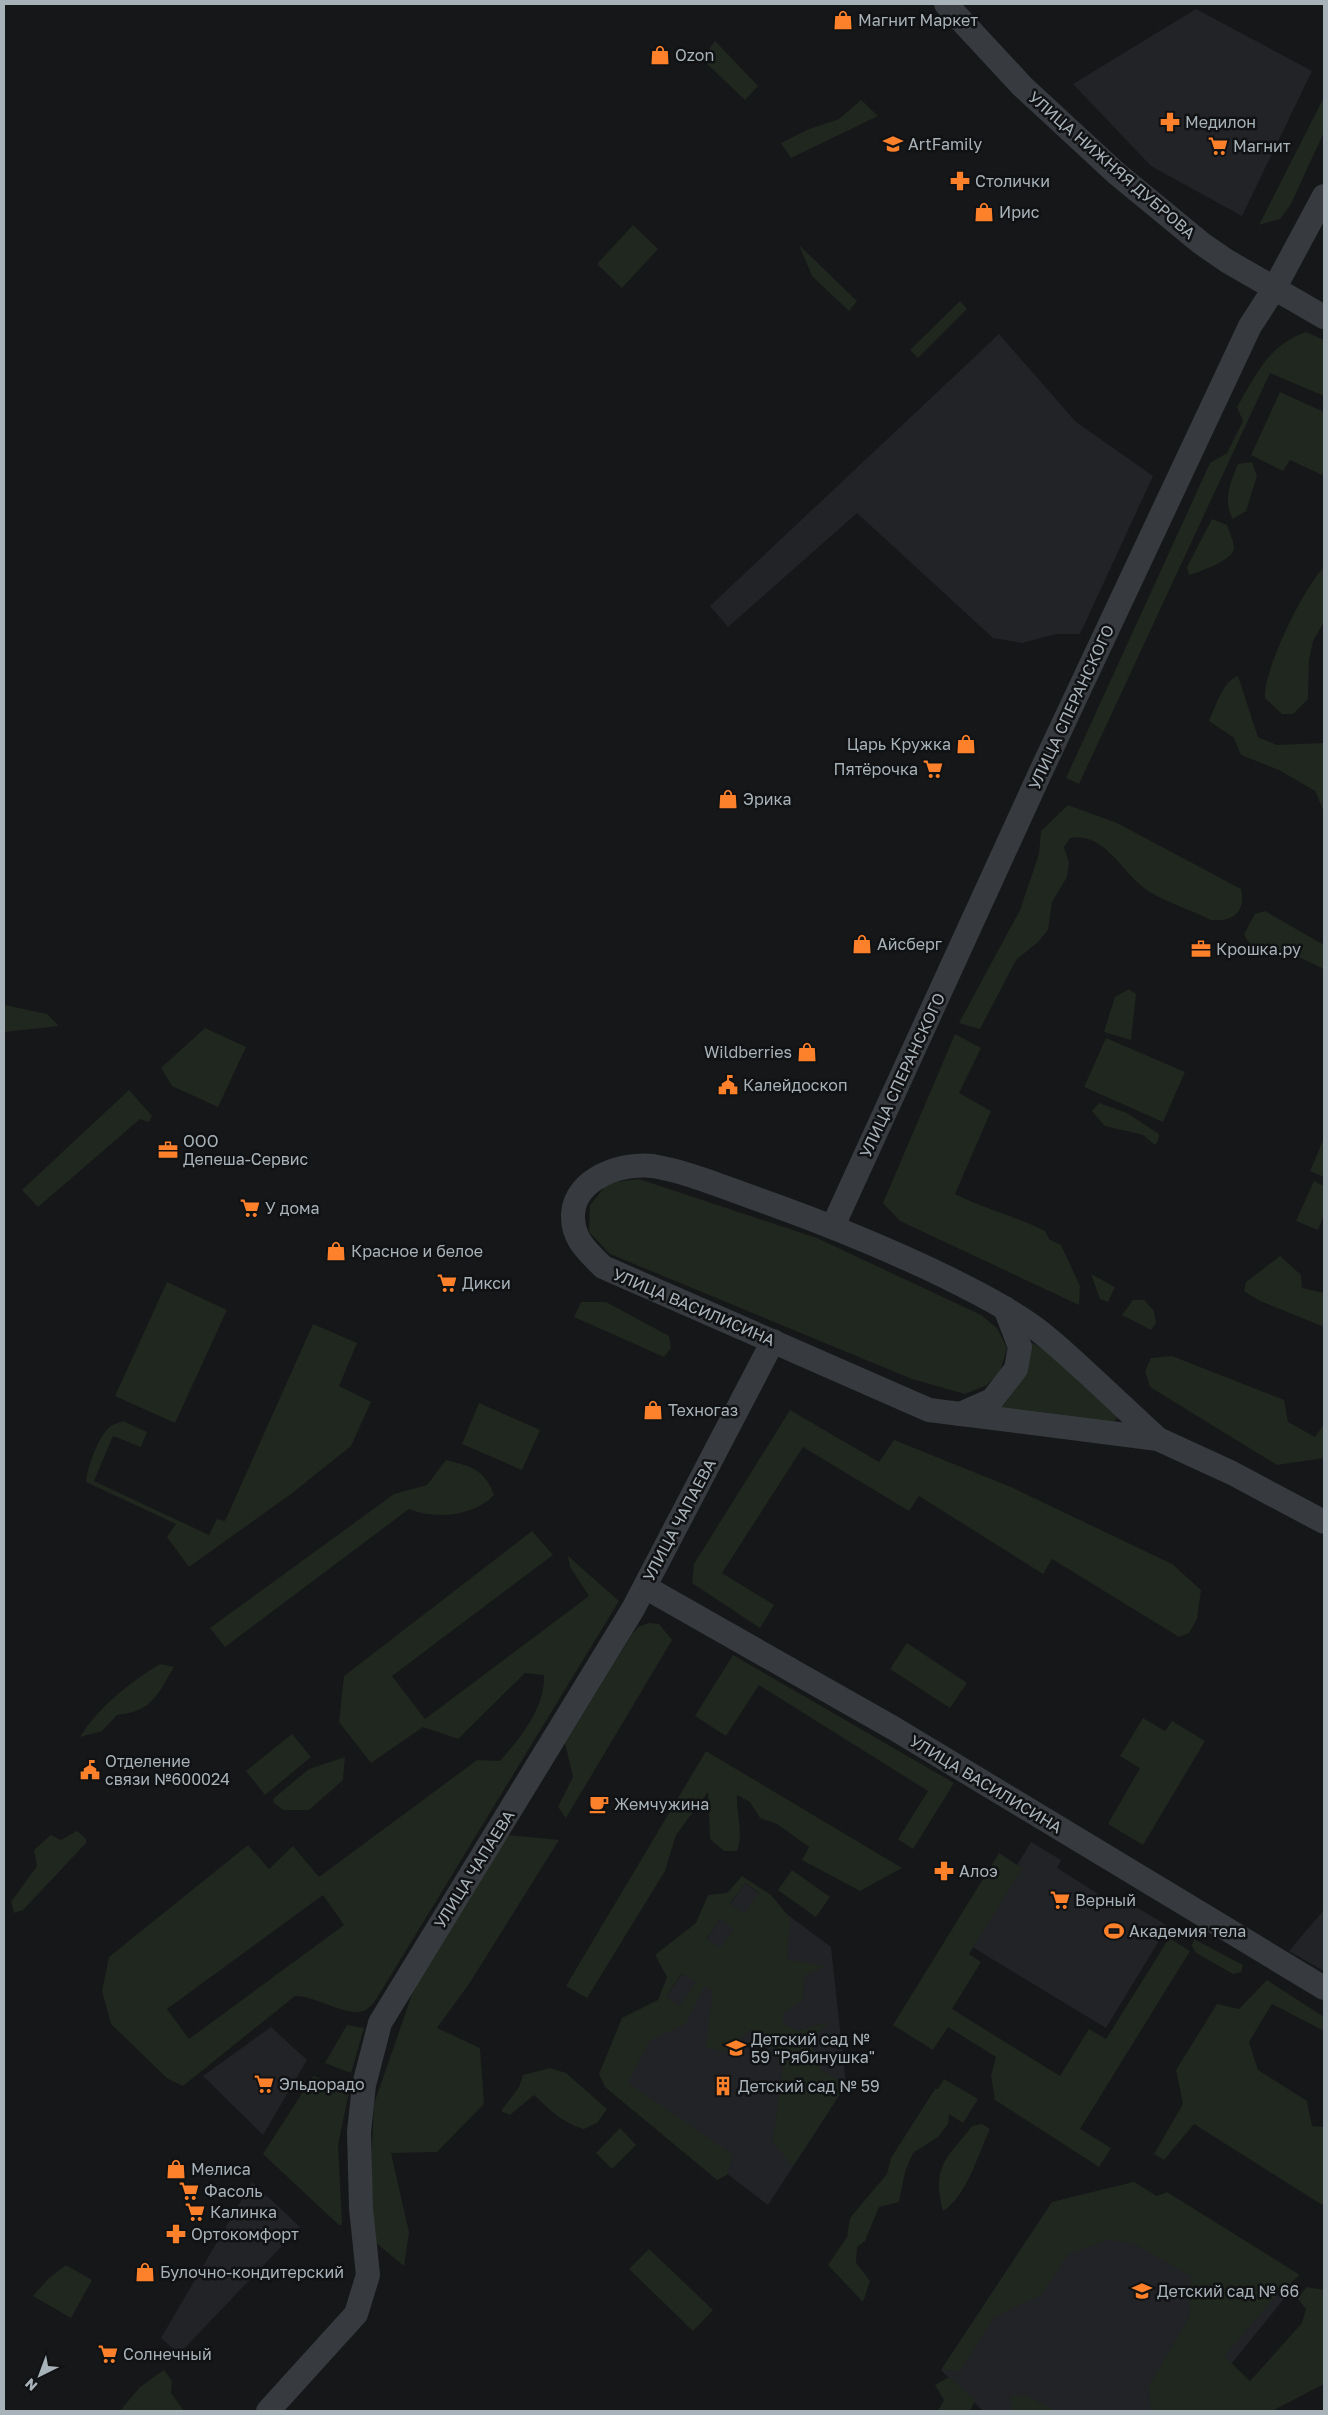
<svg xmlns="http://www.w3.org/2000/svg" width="1328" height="2415" viewBox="0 0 1328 2415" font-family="'Golos Text',sans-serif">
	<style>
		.built { fill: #222326 }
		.green { fill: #1f271e; fill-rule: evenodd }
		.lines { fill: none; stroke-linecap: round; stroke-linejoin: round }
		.minor { stroke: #373a3e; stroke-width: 24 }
		.labels { text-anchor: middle; stroke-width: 5; stroke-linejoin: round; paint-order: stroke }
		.poi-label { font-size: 16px; fill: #a8b2b9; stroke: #111214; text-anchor: start }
		.street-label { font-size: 16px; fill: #a8b2b9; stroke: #111214 }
	</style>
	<rect width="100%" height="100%" fill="#161719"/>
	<g class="built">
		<path d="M1196,9L1312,71L1242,216L1151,166L1073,84Z"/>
		<path d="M999,334L1076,422L1153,476L1080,634H1056L1022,643L993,638L857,513L728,627L710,606Z"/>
		<path d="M1031,1842L1061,1860L1057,1868L1111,1902L1116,1895L1168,1926L1106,2028L969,1945Z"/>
		<path d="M745,1883L831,1947L846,2085L768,2205L607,2082Z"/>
		<path d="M1324,1910V1971L1289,1951Z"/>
		<path d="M271,2027L307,2060L263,2135L203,2076Z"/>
		<path d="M252,2182L300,2227L179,2354L161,2338Z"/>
		<path d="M1134,2182L1295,2285L1206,2395L1209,2411H983L941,2370L1052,2202Z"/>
	</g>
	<g class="green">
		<path d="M715,41L758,86L745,100L702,59Z"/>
		<path d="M1324,97V132L1291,204L1280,219L1259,225Z"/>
		<path d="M861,100L878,116L791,158L781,143L809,129L839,119Z"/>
		<path d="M633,225L658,249L622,288L597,264Z"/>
		<path d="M799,245L857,301L849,311L812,276Z"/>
		<path d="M960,301L967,309L918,358L910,350Z"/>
		<path d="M1306,332L1324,340V396L1270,373L1079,784L1066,778L1210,463L1227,453L1243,421L1237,407C1256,375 1268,345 1306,332Z"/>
		<path d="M1280,392L1324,412V471L1322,475L1290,460L1283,471L1251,455Z"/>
		<path d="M1252,462L1257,476L1246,511L1233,519C1222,501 1231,481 1238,464Z"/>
		<path d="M1212,519L1227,525C1229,532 1234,541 1234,548C1234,560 1199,572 1189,575L1187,567Z"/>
		<path d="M1324,567V622L1313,641L1309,660L1308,699L1293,714H1282L1265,698C1263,670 1304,587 1324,567Z"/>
		<path d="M1238,676L1258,737L1277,745L1324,743V812L1315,791L1279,770L1241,755L1234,738L1209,721C1216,706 1222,682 1238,676Z"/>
		<path d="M1068,805L1117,823L1241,889C1246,912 1233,922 1211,920C1191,910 1160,900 1144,888C1120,870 1104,832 1070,838L1064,847L1069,862L1067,877L1052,902L1048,930L1038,942L1016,960L980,1029L959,1023L1020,910L1039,854L1041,831Z"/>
		<path d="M1265,911L1324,945V969C1317,966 1310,962 1303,959C1286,954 1250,954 1244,934L1255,914Z"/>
		<path d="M1129,989L1136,994L1131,1040L1104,1032L1115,997Z"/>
		<path d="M5,1005L47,1014L59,1026L4,1032Z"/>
		<path d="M205,1028L246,1047L218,1107L172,1086L161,1068Z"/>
		<path d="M955,1034L981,1048L959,1093L991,1111L955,1194C985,1209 1015,1216 1045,1231L1049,1239L1061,1245L1080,1286L1079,1305L900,1221L883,1203Z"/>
		<path d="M1106,1038L1185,1072L1163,1122L1084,1087Z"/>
		<path d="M129,1090L152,1116L149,1122L140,1119L38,1207L22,1190Z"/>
		<path d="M1099,1103L1127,1113L1159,1134L1158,1141L1155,1145L1143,1135L1105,1126L1092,1111Z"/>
		<path d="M1324,1138V1177L1310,1171Z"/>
		<path d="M639,1179L817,1238L981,1315L997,1328L1007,1348L1000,1372L987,1385L965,1394L912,1379L610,1254L589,1232L590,1205L608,1183Z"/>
		<path d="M1314,1181L1324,1186V1215L1318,1230L1296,1221Z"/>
		<path d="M1280,1256L1301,1275L1302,1288L1324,1293V1327L1258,1300L1244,1291L1246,1282Z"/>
		<path d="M1091,1274L1115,1287L1108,1302L1100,1299Z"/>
		<path d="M167,1282L227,1310L175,1423L115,1396Z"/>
		<path d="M1133,1300H1144L1154,1311L1156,1323L1151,1330L1122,1315Z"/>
		<path d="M581,1302H606L669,1336L671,1348L664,1357L574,1317Z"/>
		<path d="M313,1324L357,1343L339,1386L371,1402L351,1446L291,1494L189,1567L167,1537L176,1524L86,1482C87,1468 99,1434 111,1426C114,1424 119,1423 123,1421L147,1432L141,1447L113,1436L94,1481L209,1535L217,1519L225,1521Z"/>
		<path d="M1031,1342L1056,1357L1116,1409L1118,1418L1111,1424L1001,1408C1019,1385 1030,1372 1031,1342Z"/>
		<path d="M1172,1356L1284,1400L1288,1422L1315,1437L1324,1424V1458L1277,1465L1150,1387L1145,1371L1151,1358Z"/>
		<path d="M479,1403L540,1430L522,1470L462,1444Z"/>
		<path d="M790,1410L879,1462L894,1440L1011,1487L1172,1564L1201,1590L1197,1619L1189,1633L1179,1637L1052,1559L1043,1574L919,1496L909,1511L803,1447L722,1573L774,1605L760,1628L692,1583L694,1564Z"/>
		<path d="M446,1460C470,1466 485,1469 494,1495C475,1516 434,1520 409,1509L225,1647L210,1628L394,1494L427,1485Z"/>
		<path d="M532,1531L553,1555L392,1676L425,1719L589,1596L570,1567L568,1556L619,1601L377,1998C374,2002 370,2007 366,2010C348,2019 315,1995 295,1996L183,2086L168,2079L111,2024L102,1991L109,1957L248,1845L269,1869L293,1846L319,1877L477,1760L500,1761C521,1737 545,1708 544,1675L525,1673L458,1739L423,1727L371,1763L339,1722L344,1676ZM323,1895L344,1925L189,2039L167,2009Z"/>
		<path d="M649,1623L659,1624L672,1640L566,1818L558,1807L573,1777L565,1743L631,1636L638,1627Z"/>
		<path d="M907,1643L967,1683L950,1708L890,1669Z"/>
		<path d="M733,1655L954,1783L913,1849L898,1839L928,1791L759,1685L726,1736L695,1716Z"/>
		<path d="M160,1664L174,1667C157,1695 153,1711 117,1715L102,1731L80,1737C98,1707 131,1682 160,1664Z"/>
		<path d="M1143,1718L1165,1731L1172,1721L1205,1741L1143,1845L1108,1824L1140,1768L1120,1756Z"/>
		<path d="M292,1734L311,1757L265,1795L246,1771Z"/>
		<path d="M706,1751L902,1868L860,1891L802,1860L809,1847L777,1824L760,1818L750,1802L737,1795C736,1814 744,1832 737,1851H724L710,1839L708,1792L676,1835L665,1871L587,1998L566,1986Z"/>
		<path d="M345,1757L343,1780L309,1810H283L274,1803L273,1799L309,1769Z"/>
		<path d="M77,1831L86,1839V1843L23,1910L14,1913L11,1902L37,1866L34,1850L51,1835L61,1840Z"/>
		<path d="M507,1835L559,1840L469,1984L437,2028L480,2048L484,2104L437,2152L391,2153L409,2232L404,2266L375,2242L370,2190L374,2104L420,1971Z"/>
		<path d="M999,1853L1022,1868L969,1954L981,1962L952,2009L1060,2076L1089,2029L1106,2039L1169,1938L1190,1951L1080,2129L1111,2148L1099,2167L995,2100L991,2075L996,2057L948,2027L933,2050L893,2025Z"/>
		<path d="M792,1870L830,1897L816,1917L778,1890Z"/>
		<path d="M742,1876L771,1895L790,1918L787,1960L827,1966L805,1975L802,2001L783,2013V2024L799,2031L830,2021L810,2041L820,2069L846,2085L793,2166L773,2142L784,2058L750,2030L728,2052L706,2047L713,1991L704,1986L686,2024L650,2040L628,2083L733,2155L727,2175L717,2180L605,2087L599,2074L622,2018L658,2000L667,1977L655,1955L696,1923L708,1895L727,1893ZM745,1883L759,1893L744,1914L730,1904ZM720,1919L734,1929L720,1948L706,1939ZM682,1973L696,1982L680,2006L666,1997Z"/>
		<path d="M1194,1939L1243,1965L1241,1972L1233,1974L1196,1953L1192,1946Z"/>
		<path d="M1267,1980L1324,2017V2031L1272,2004L1249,2042L1258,2070L1307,2101L1312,2126L1324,2127V2206L1194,2124L1164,2160L1154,2154L1183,2104L1176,2070L1217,2004L1239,2009Z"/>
		<path d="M347,2025L364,2028L351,2073L325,2063Z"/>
		<path d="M550,2068L566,2073L607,2109L597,2123L584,2129C562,2123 550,2110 534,2095L510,2115L501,2111L519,2087L523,2075Z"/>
		<path d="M313,2076L349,2092L338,2145L342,2223L340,2226L263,2154Z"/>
		<path d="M944,2079L978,2099L963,2123L949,2114L948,2124L938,2137L913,2153L905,2172L899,2202L879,2207L865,2241L857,2247L856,2263L870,2281L863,2302L828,2265L847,2237L850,2218L887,2174L891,2158L935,2089H938Z"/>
		<path d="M982,2124L990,2129C978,2154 967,2196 943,2211C931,2165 947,2159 972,2126Z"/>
		<path d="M620,2128L636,2145L612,2169L596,2153Z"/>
		<path d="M1134,2182L1157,2196L1167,2192L1300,2275L1280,2291L1224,2356L1250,2381L1302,2323L1306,2309L1297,2298L1307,2287L1324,2290V2384L1272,2411H1151L1149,2386L1190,2316L1191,2276L1133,2243L1107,2240L1068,2254L1041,2295L994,2317L960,2371L941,2370L1052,2202Z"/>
		<path d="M649,2249L713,2310L693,2331L629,2269Z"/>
		<path d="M66,2265L92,2280L71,2318L33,2296L49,2278Z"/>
		<path d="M164,2370L172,2381L171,2393L184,2411H120L140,2387Z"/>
		<path d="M949,2377L975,2400L970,2411H938L944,2400L935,2385Z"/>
		<path d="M1014,2395L1027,2396L1056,2411H1013L1010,2400Z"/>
	</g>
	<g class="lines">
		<g class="minor">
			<path d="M946,4L1022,86L1116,173L1201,243L1227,261L1324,317"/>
			<path d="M833,1226L1042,769L1250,326L1274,289L1324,196"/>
			<path d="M960,1414L992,1400L1016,1369L1020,1347L1005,1308"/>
			<path d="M1158,1439C1134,1417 1110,1394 1086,1372C1067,1355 1049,1337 1028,1323C1002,1305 974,1291 946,1277C884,1247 822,1222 757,1199C723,1187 688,1172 653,1166C623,1162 575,1178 573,1214C572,1239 587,1251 603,1267L929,1410L1158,1439L1232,1473L1324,1522"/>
			<path d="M645,1587L895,1729L1324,1988"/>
			<path d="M268,2411L356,2314L368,2275L361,2208L359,2132L364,2085L380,2023L633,1609L773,1341"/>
		</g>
	</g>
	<defs>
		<symbol id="shop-bare" viewBox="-9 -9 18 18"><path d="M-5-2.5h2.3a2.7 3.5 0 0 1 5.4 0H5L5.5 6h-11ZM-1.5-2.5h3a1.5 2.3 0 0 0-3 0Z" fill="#fd802a" stroke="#111214" stroke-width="2.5" paint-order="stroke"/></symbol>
		<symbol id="pharmacy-bare" viewBox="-9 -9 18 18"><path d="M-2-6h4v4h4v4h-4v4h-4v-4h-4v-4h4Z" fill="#fd802a" stroke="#111214" stroke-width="2.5" paint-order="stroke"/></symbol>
		<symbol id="school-bare" viewBox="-9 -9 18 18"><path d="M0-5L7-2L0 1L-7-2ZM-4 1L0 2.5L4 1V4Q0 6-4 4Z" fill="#fd802a" stroke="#111214" stroke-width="2.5" paint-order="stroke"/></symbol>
		<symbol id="supermarket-bare" viewBox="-9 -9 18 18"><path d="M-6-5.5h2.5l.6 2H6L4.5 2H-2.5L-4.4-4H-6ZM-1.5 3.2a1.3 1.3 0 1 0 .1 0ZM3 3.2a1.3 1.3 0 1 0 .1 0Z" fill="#fd802a" stroke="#111214" stroke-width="2.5" paint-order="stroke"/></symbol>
		<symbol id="office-bare" viewBox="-9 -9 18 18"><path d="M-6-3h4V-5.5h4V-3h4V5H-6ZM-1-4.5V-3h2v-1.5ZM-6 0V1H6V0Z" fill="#fd802a" stroke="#111214" stroke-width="2.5" paint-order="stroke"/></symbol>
		<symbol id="civic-bare" viewBox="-9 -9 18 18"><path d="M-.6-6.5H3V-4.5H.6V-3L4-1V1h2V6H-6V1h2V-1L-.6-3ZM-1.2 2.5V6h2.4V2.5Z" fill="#fd802a" stroke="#111214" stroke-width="2.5" paint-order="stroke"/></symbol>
		<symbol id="cafe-bare" viewBox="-9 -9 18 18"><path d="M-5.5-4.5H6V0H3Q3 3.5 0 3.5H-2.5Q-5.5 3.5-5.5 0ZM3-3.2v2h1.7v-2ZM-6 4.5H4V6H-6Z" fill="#fd802a" stroke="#111214" stroke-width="2.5" paint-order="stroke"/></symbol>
		<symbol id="stadium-bare" viewBox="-9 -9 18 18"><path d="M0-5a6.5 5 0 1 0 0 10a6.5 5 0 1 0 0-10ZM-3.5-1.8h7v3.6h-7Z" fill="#fd802a" stroke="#111214" stroke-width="2.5" paint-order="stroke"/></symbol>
		<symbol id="building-bare" viewBox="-9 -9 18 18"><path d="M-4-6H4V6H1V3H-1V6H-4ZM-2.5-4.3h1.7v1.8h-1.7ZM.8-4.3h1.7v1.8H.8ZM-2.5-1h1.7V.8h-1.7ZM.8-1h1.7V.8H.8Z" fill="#fd802a" stroke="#111214" stroke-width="2.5" paint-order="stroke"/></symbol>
	</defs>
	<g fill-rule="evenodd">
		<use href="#shop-bare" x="829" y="6" width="28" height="28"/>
		<use href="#shop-bare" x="646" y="41" width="28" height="28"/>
		<use href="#pharmacy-bare" x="1156" y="108" width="28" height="28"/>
		<use href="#school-bare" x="879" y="130" width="28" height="28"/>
		<use href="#supermarket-bare" x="1204" y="132" width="28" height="28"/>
		<use href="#pharmacy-bare" x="946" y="167" width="28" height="28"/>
		<use href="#shop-bare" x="970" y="198" width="28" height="28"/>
		<use href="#shop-bare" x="952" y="730" width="28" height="28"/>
		<use href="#supermarket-bare" x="919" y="755" width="28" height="28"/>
		<use href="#shop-bare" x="714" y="785" width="28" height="28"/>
		<use href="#shop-bare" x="848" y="930" width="28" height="28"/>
		<use href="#office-bare" x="1187" y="935" width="28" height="28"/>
		<use href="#shop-bare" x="793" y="1038" width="28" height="28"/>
		<use href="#civic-bare" x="714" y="1071" width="28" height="28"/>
		<use href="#office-bare" x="154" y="1136" width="28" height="28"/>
		<use href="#supermarket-bare" x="236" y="1194" width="28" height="28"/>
		<use href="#shop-bare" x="322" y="1237" width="28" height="28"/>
		<use href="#supermarket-bare" x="433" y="1269" width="28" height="28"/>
		<use href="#shop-bare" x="639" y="1396" width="28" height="28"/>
		<use href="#civic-bare" x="76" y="1756" width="28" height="28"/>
		<use href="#cafe-bare" x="585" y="1790" width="28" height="28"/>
		<use href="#pharmacy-bare" x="930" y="1857" width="28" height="28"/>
		<use href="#supermarket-bare" x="1046" y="1886" width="28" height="28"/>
		<use href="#stadium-bare" x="1100" y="1917" width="28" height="28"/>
		<use href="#school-bare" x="722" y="2034" width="28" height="28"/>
		<use href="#supermarket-bare" x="250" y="2070" width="28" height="28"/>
		<use href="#building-bare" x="709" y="2072" width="28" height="28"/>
		<use href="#shop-bare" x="162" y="2155" width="28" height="28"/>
		<use href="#supermarket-bare" x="175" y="2177" width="28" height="28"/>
		<use href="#supermarket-bare" x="181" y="2198" width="28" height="28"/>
		<use href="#pharmacy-bare" x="162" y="2220" width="28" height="28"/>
		<use href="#shop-bare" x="131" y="2258" width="28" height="28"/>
		<use href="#school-bare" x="1128" y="2277" width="28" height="28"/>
		<use href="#supermarket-bare" x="94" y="2340" width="28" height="28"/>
	</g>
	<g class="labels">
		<g class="poi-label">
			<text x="858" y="26">Магнит Маркет</text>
			<text x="675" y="61">Ozon</text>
			<text x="1185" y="128">Медилон</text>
			<text x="908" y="150">ArtFamily</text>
			<text x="1233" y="152">Магнит</text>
			<text x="975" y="187">Столички</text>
			<text x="999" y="218">Ирис</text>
			<text x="951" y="750" text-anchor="end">Царь Кружка</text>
			<text x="918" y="775" text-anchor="end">Пятёрочка</text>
			<text x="743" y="805">Эрика</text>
			<text x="877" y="950">Айсберг</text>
			<text x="1216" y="955">Крошка.ру</text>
			<text x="792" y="1058" text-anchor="end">Wildberries</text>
			<text x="743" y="1091">Калейдоскоп</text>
			<text x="183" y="1147">ООО<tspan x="183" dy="18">Депеша-Сервис</tspan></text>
			<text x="265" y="1214">У дома</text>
			<text x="351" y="1257">Красное и белое</text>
			<text x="462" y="1289">Дикси</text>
			<text x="668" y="1416">Техногаз</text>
			<text x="105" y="1767">Отделение<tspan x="105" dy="18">связи №600024</tspan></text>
			<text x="614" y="1810">Жемчужина</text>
			<text x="959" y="1877">Алоэ</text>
			<text x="1075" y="1906">Верный</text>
			<text x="1129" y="1937">Академия тела</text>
			<text x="751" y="2045">Детский сад №<tspan x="751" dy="18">59 "Рябинушка"</tspan></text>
			<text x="279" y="2090">Эльдорадо</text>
			<text x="738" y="2092">Детский сад № 59</text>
			<text x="191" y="2175">Мелиса</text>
			<text x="204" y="2197">Фасоль</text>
			<text x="210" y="2218">Калинка</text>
			<text x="191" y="2240">Ортокомфорт</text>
			<text x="160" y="2278">Булочно-кондитерский</text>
			<text x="1157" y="2297">Детский сад № 66</text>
			<text x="123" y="2360">Солнечный</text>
		</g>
		<g class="street-label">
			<text transform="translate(1112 165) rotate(41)" y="6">УЛИЦА НИЖНЯЯ ДУБРОВА</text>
			<text transform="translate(1071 707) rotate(-65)" y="6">УЛИЦА СПЕРАНСКОГО</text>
			<text transform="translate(902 1075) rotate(-65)" y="6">УЛИЦА СПЕРАНСКОГО</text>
			<text transform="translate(694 1307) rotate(23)" y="6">УЛИЦА ВАСИЛИСИНА</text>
			<text transform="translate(679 1520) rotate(-62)" y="6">УЛИЦА ЧАПАЕВА</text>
			<text transform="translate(986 1784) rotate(31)" y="6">УЛИЦА ВАСИЛИСИНА</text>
			<text transform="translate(474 1869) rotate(-58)" y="6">УЛИЦА ЧАПАЕВА</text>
		</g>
	</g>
	<rect width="1328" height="2415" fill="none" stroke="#a8b2b9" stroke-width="10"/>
	<g transform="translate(40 2375) rotate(222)" stroke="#111214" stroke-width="4" paint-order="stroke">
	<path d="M0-4L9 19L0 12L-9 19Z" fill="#a8b2b9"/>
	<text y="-8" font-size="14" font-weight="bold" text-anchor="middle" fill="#a8b2b9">N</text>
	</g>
</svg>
